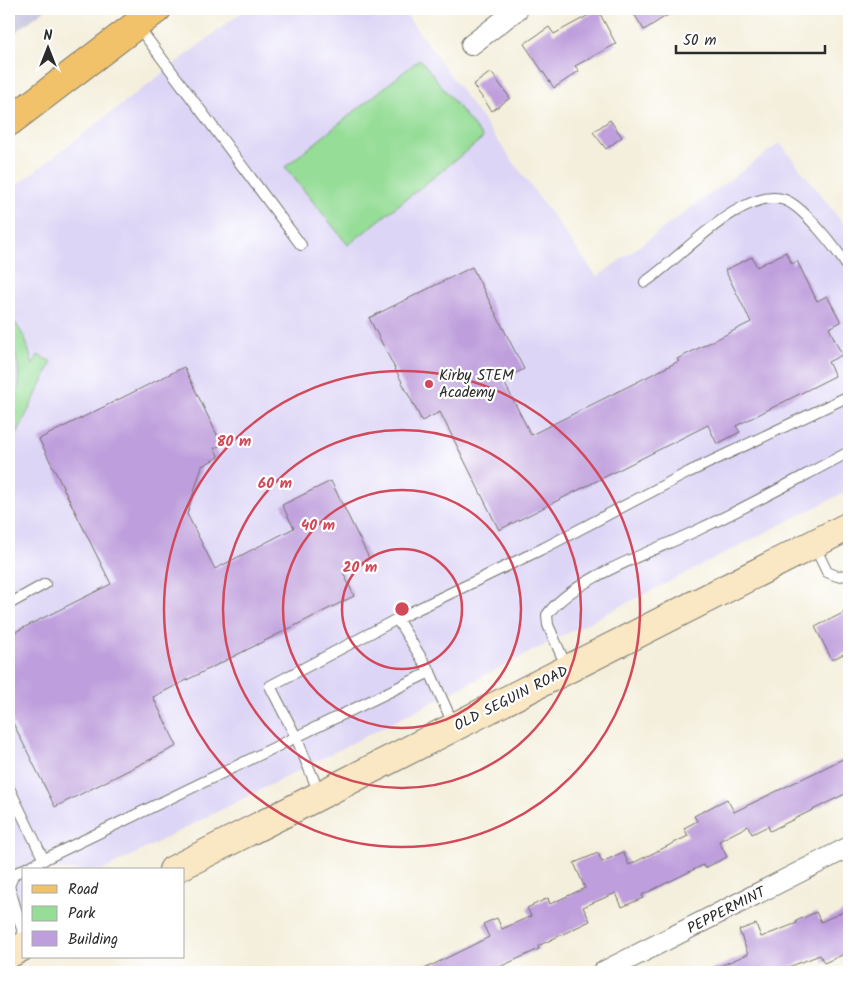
<svg xmlns="http://www.w3.org/2000/svg" width="858" height="981" viewBox="0 0 858 981" font-family="Kalam,sans-serif">
	<style>
		.built { fill: #ddd5f6 }
		.industrial { fill: #c2c1dc }
		.green { fill: #96dd97; stroke: #608461 }
		.building { fill: #be9edc }
		.lines { fill: none; stroke-linecap: round; stroke-linejoin: round }
		.lane-casing { stroke: #717069; stroke-width: 12 }
		.street-casing { stroke: #717069; stroke-width: 22 }
		.secondary-casing { stroke: #717069; stroke-width: 30 }
		.primary-casing { stroke: #717069; stroke-width: 30 }
		.lane { stroke: #fff; stroke-width: 10 }
		.street { stroke: #fff; stroke-width: 20 }
		.secondary { stroke: #fae7c3; stroke-width: 28 }
		.primary { stroke: #f2c26a; stroke-width: 28 }
		.ring { fill: none; stroke: #d1495b; stroke-width: 2.5 }
		.poi-dot { fill: #d1495b; stroke: #fff; stroke-width: 2 }
		.labels { text-anchor: middle; stroke-width: 4.5; stroke-linejoin: round; paint-order: stroke }
		.poi-label { font-size: 15px; fill: #2b2b2b; stroke: #fff; text-anchor: start }
		.street-label { font-size: 15px; fill: #2b2b2b; stroke: #fff }
		.centre { fill: #d1495b; stroke: #fff; stroke-width: 2.5 }
		.ring-label { font-size: 15px; text-anchor: middle; font-weight: bold; fill: #d1495b; stroke: #fff; stroke-width: 4.5; stroke-linejoin: round; paint-order: stroke }
	</style>
	<rect width="100%" height="100%" fill="#fff"/>
	<filter id="ink" filterUnits="userSpaceOnUse"><feTurbulence type="fractalNoise" baseFrequency=".02" numOctaves="2"/><feDisplacementMap in="SourceGraphic" scale="10" xChannelSelector="R" yChannelSelector="G"/><feConvolveMatrix kernelMatrix="1 2 1 2 8 2 1 2 1" color-interpolation-filters="sRGB"/></filter>
	<filter id="wash" filterUnits="userSpaceOnUse"><feTurbulence type="fractalNoise" baseFrequency=".0096" numOctaves="4" result="noise"/><feDisplacementMap in="SourceGraphic" scale="20" xChannelSelector="R" yChannelSelector="G"/><feGaussianBlur stdDeviation="1.12" result="paint"/><feColorMatrix in="noise" values="0 0 0 0 0 0 0 0 0 0 0 0 0 0 0 0 0 1.4 0 .05"/><feComposite in="paint" operator="in"/></filter>
	<g filter="url(#wash)">
		<rect width="100%" height="100%" fill="#f4efdc"/>
		<path class="built" d="M246,9H402L597,277L780,143L849,231V490L103,870H24V910L9,917V191Z"/>
		<path class="industrial" d="M9,9H46L9,37Z"/>
		<g class="green">
			<path d="M420,59L483,138L348,245L285,167Z"/>
			<path d="M9,313L25,338L33,365L38,355L52,362L9,450V417L19,387L18,367L14,348L9,337Z"/>
		</g>
		<g id="blocks">
			<g class="building">
				<path d="M631,9H677L644,30Z"/>
				<path d="M598,10L616,44L575,66L579,71L554,88L524,44L549,27L554,34Z"/>
				<path d="M491,72L510,98L492,111L473,85Z"/>
				<path d="M610,120L622,137L606,149L593,132Z"/>
				<path d="M786,252L792,264L797,261L817,301L827,296L841,322L829,328L842,355L828,362L835,376L736,426L740,432L717,444L708,425L499,530L440,412L422,421L369,318L472,267L524,369L503,380L531,435L679,361L677,359L751,322L725,270L752,257L757,267Z"/>
				<path d="M184,367L222,445L214,448L219,457L202,466L187,514L215,569L294,528L282,505L331,481L369,558L343,572L354,596L153,697L177,746L55,807L9,715V635L111,584L39,439Z"/>
				<path d="M849,610V651L832,660L815,627Z"/>
				<path d="M849,756V792L770,831L768,826L752,834L748,826L719,841L727,857L705,868L703,865L642,895L643,898L622,907L616,893L583,907L590,921L538,946L539,949L489,972H418L489,937L483,924L497,918L502,929L531,916L527,908L548,898L550,904L585,888L574,863L598,853L602,862L623,852L629,865L688,836L684,828L697,821L694,816L727,799L734,812Z"/>
				<path d="M849,909V952L824,963L820,955L786,968L788,972H706L748,954L739,930L756,924L761,937L797,923L796,921L816,912L821,922Z"/>
			</g>
		</g>
	</g>
	<g filter="url(#ink)">
		<use href="#blocks" fill-opacity="0" stroke="#717069" stroke-width="1"/>
		<g class="lines">
			<defs>
				<g id="lane">
					<path d="M137,25L301,245"/>
					<path d="M645,282C679,260 743,185 785,200C804,207 838,251 849,269"/>
					<path d="M814,545L827,572L837,576L849,575"/>
					<path d="M9,604L45,584"/>
					<path d="M397,619L544,548L689,472L849,396"/>
					<path d="M567,668L548,625L547,615C573,577 661,549 704,527C753,504 801,477 849,452"/>
					<path d="M9,788L44,860"/>
					<path d="M320,795L296,737L270,686L397,619L430,672L454,726"/>
					<path d="M24,936L9,886L14,874L430,672"/>
				</g>
				<g id="street">
					<path d="M471,45L518,9"/>
					<path d="M603,972L849,847"/>
				</g>
				<g id="secondary">
					<path d="M173,870L849,526"/>
					<path d="M9,954L24,946"/>
				</g>
				<path id="primary" d="M9,122L157,9"/>
			</defs>
			<use href="#lane" class="lane-casing"/>
			<use href="#street" class="street-casing"/>
			<use href="#secondary" class="secondary-casing"/>
			<use href="#primary" class="primary-casing"/>
			<use href="#lane" class="lane"/>
			<use href="#street" class="street"/>
			<use href="#secondary" class="secondary"/>
			<use href="#primary" class="primary"/>
		</g>
	</g>
	<g class="ring">
		<circle cx="402" cy="609" r="60"/>
		<circle cx="402" cy="609" r="119"/>
		<circle cx="402" cy="609" r="179"/>
		<circle cx="402" cy="609" r="238"/>
	</g>
	<circle class="poi-dot" cx="429" cy="384" r="5"/>
	<g class="labels">
		<g class="poi-label">
			<text x="439" y="380">Kirby STEM<tspan x="439" dy="17">Academy</tspan></text>
		</g>
		<g class="street-label">
			<text transform="translate(511 698) rotate(-27)" y="5">OLD SEGUIN ROAD</text>
			<text transform="translate(726 910) rotate(-27)" y="5">PEPPERMINT</text>
		</g>
	</g>
	<circle cx="402" cy="609" r="8" class="centre"/>
	<g class="ring-label">
		<text x="234" y="446">80 m</text>
		<text x="275" y="488">60 m</text>
		<text x="318" y="530">40 m</text>
		<text x="360" y="572">20 m</text>
	</g>
	<rect width="858" height="981" fill="none" stroke="#fff" stroke-width="30"/>
	<rect x="22" y="868" width="162" height="90" fill="#ffffff" stroke="#aaaaaa"/>
	<rect x="32" y="885" width="25" height="8" fill="#f2c26a" stroke="#aaaaaa"/>
	<text x="68" y="894" font-size="15" fill="#2b2b2b">Road</text>
	<rect x="32" y="906" width="25" height="15" fill="#96dd97" stroke="#aaaaaa"/>
	<text x="68" y="918" font-size="15" fill="#2b2b2b">Park</text>
	<rect x="32" y="931" width="25" height="15" fill="#be9edc" stroke="#aaaaaa"/>
	<text x="68" y="944" font-size="15" fill="#2b2b2b">Building</text>
	<g transform="translate(48 48)" stroke="#ffffff" stroke-width="4" paint-order="stroke">
	<path d="M0-4L9 19L0 12L-9 19Z" fill="#2b2b2b"/>
	<text y="-8" font-size="14" font-weight="bold" text-anchor="middle" fill="#2b2b2b">N</text>
	</g>
	<path d="M676 45v8h149v-8" fill="none" stroke="#2b2b2b" stroke-width="2.5"/>
	<text x="683" y="45" font-size="15" fill="#2b2b2b" stroke="#ffffff" stroke-width="4" paint-order="stroke">50 m</text>
</svg>
